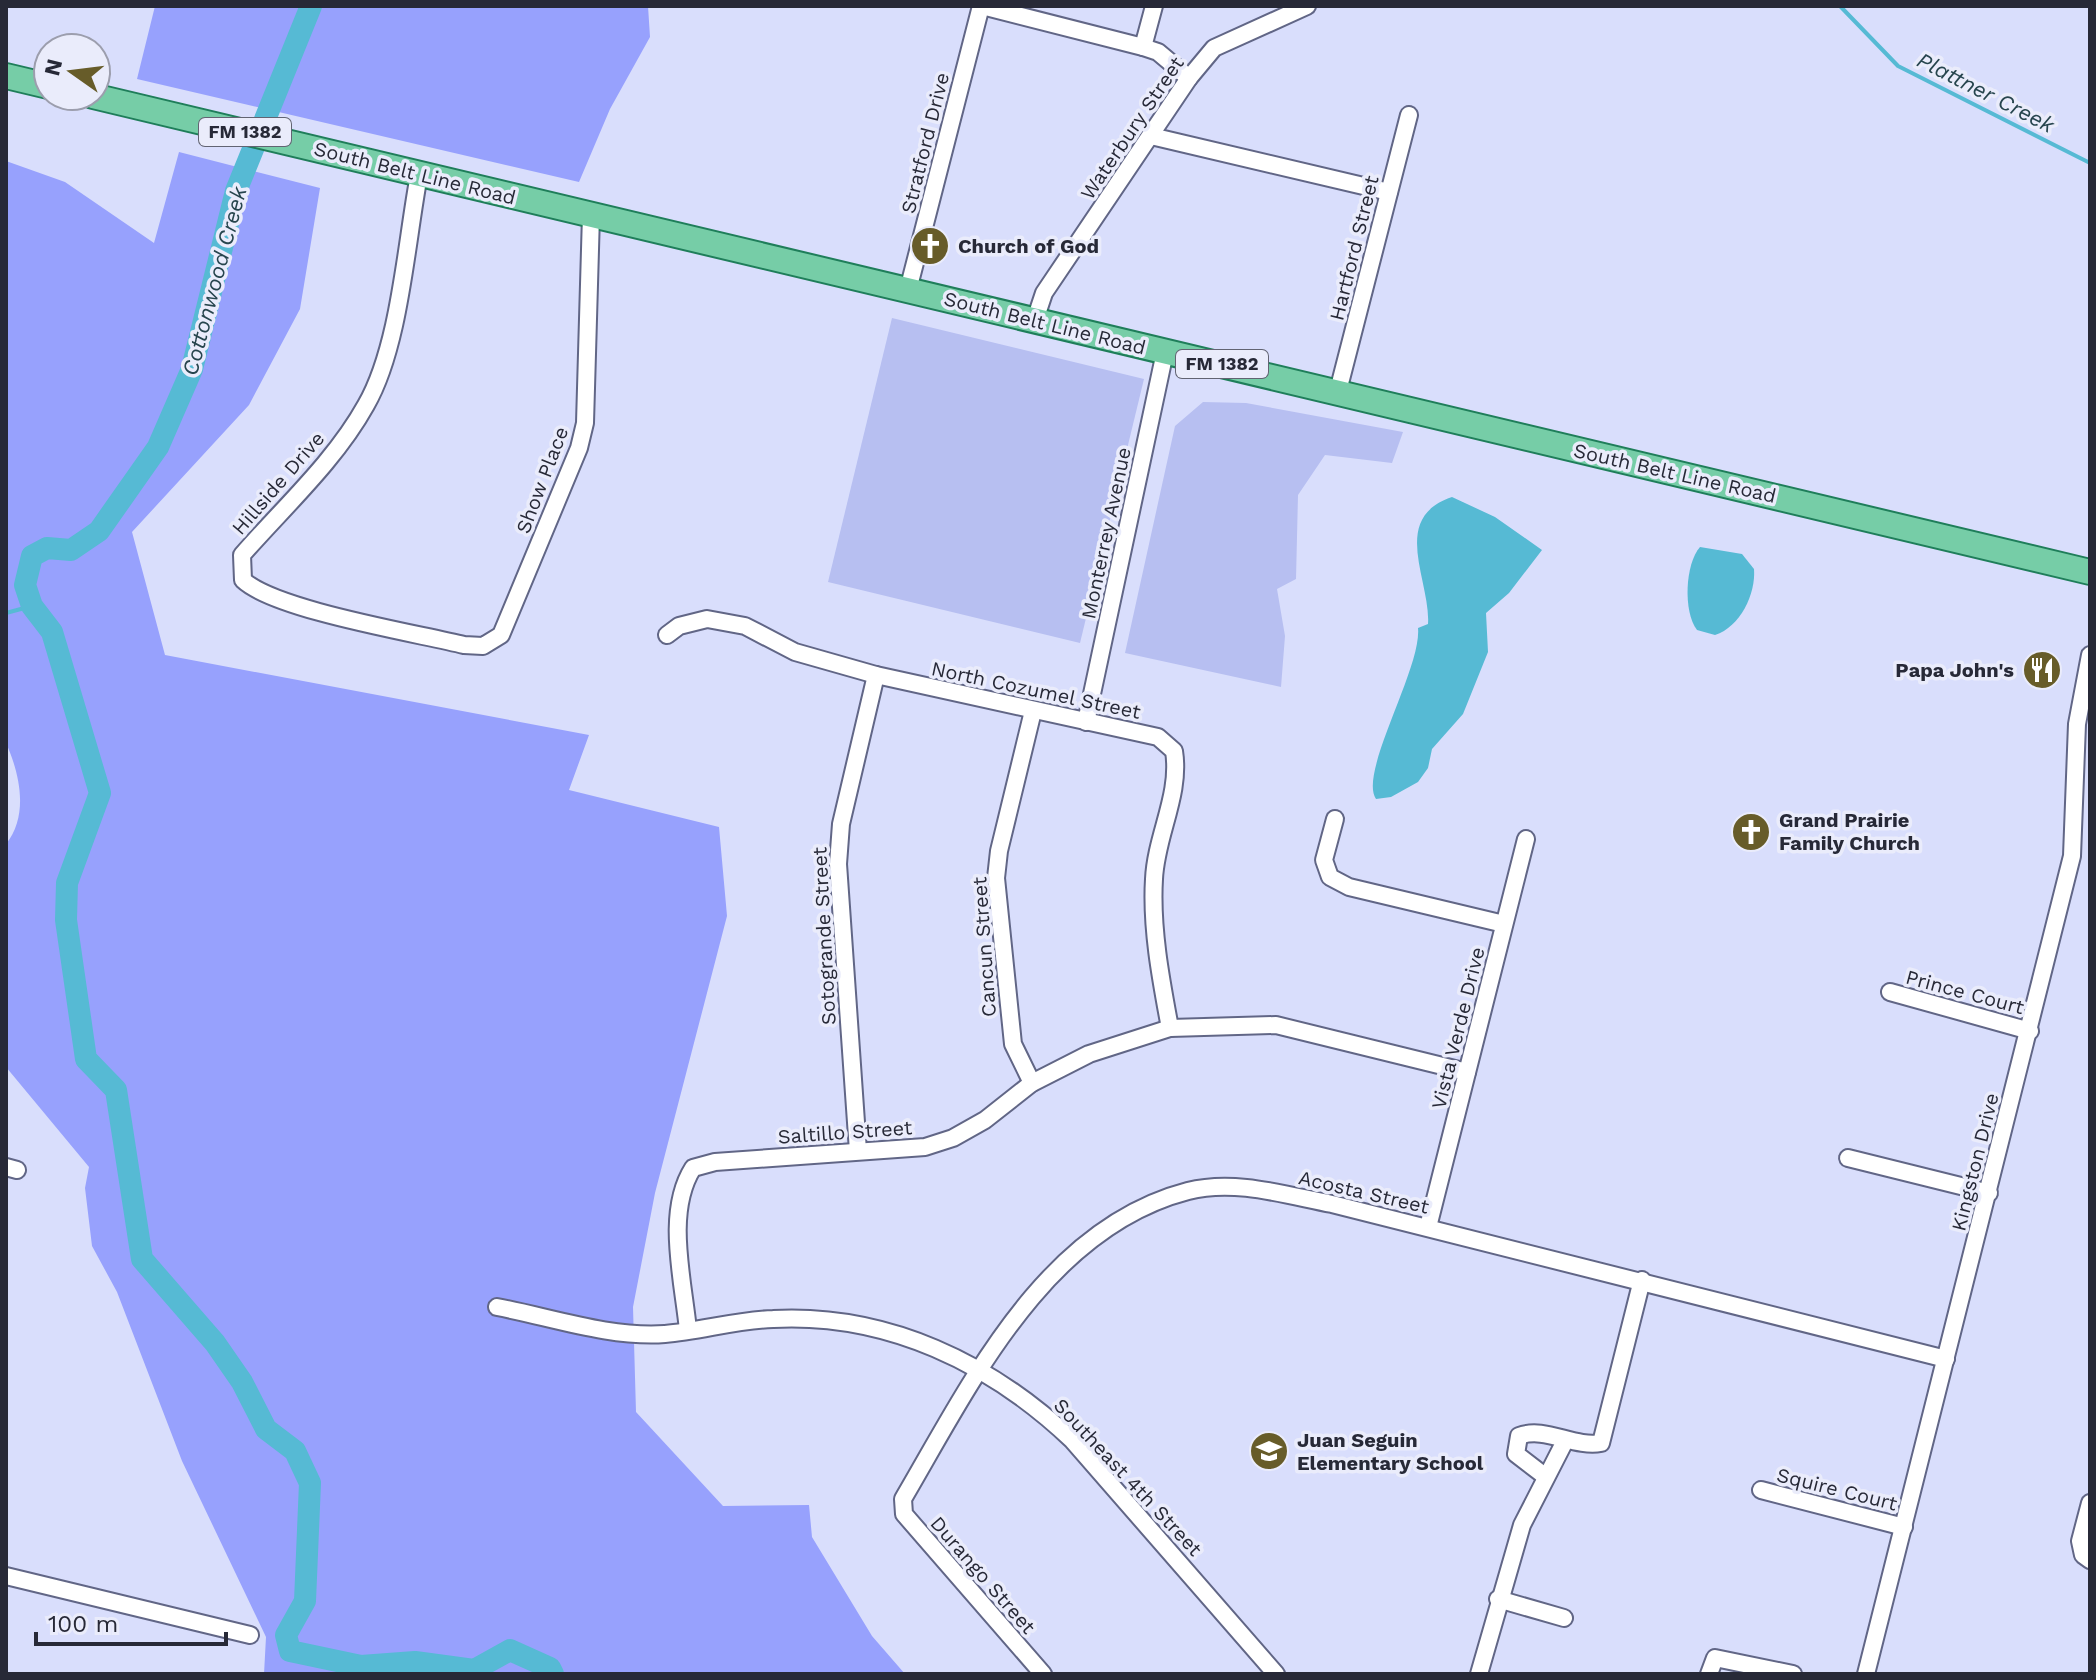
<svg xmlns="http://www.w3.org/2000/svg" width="2096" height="1680" viewBox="0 0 2096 1680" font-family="'Work Sans',sans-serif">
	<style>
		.green { fill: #b7bff1 }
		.forest { fill: #97a1fd }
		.water { fill: #56bad4 }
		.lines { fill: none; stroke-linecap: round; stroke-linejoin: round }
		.stream { stroke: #56bad4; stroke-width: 4 }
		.river { stroke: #56bad4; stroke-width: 22 }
		.street-casing { stroke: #616686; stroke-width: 20 }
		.primary-casing { stroke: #1f7e5a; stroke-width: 28 }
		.street { stroke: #fff; stroke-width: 16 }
		.primary { stroke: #76cda7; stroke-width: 24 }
		.labels { text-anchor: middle; stroke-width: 7; stroke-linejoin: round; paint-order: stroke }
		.shield { fill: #eaecfb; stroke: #626472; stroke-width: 2 }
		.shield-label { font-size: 18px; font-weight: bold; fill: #272937 }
		.street-label { font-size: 20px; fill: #272937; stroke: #eaecfb }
		.poi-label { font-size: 20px; font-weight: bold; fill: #272937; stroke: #eaecfb; text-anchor: start }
		.water-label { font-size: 22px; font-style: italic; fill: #27454e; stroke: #eaecfb }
	</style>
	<rect width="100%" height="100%" fill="#d9defc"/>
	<g class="green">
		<path d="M892,318L1144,379L1080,643L828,582Z"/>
		<path d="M1203,402L1246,403L1403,432L1392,463L1325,455L1298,495L1296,579L1277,589L1285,636L1281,687L1125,653L1175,426Z"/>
	</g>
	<g class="forest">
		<path d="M155,6H648L650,37L610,109L579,182L137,79Z"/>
		<path d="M179,152L320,188L300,309L249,405L132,532L165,655L589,735L569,790L719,827L727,916L655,1193L633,1307L636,1412L723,1506L809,1505L812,1537L872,1636L905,1674H264L266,1637L182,1461L117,1292L92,1246L85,1188L89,1167L6,1067V844C29,816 20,774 6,743V161L65,182L154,243Z"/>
	</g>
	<g class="water">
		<path d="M1452,497L1495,517L1542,550L1509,593L1486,613L1488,652L1463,714L1432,749L1428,768L1418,782L1391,797L1376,799C1358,773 1422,668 1418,628L1428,624C1431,581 1389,518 1452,497Z"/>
		<path d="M1700,547L1742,554L1754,569C1756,594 1740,627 1715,635L1697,630C1683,612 1685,564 1700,547Z"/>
	</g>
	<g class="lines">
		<g class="stream">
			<path d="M1840,6L1898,66L2090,163"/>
			<path d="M6,613L32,606"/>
		</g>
		<path class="river" d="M311,6L236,191L192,369L158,447L99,531L71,550L47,548L32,556L25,585L32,606L52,632L100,793L67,883L66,920L86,1059L116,1090L142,1259L215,1343L242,1382L266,1429L295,1451L310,1483L305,1601L286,1635L290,1651L361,1666L415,1662L474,1670L510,1650L550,1668L553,1674"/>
		<defs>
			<g id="street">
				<path d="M982,6L1143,47L1158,52L1189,78"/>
				<path d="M1143,47L1154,6"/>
				<path d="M1151,136L1389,192"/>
				<path d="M419,175C406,243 400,346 366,405C335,461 283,508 242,555L243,580C275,610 415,633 464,645L483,646L501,635L579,448L585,423L591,215"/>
				<path d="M908,290L981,6"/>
				<path d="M1035,320L1044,293L1189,78L1214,48L1307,6"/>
				<path d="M1338,391L1409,115"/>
				<path d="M667,635L679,626L707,619L745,626L795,652L876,675L1158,737L1174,751C1181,795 1156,835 1154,879C1151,928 1161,980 1170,1028"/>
				<path d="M1086,722L1165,352"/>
				<path d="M1335,819L1324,860L1330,877L1349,887L1504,924"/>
				<path d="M1890,992L2030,1031"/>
				<path d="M1032,1083L1013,1044L996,878L999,851L1033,711"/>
				<path d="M858,1151L838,864L841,824L876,675"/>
				<path d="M1848,1158L1989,1193"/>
				<path d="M6,1167L17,1170"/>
				<path d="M1428,1227L1526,839"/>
				<path d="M497,1307C550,1317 610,1338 665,1334C701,1331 736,1320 773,1319C887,1313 991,1363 1072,1440L1276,1674"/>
				<path d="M688,1330C683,1279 665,1212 693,1168L715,1162L925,1147L953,1138L985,1120L1032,1083L1089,1054L1170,1028L1276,1025L1467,1072"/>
				<path d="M1546,1477L1516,1454L1519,1436C1545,1426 1574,1448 1601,1443L1642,1280"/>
				<path d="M1761,1490L1904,1527"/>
				<path d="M2090,1503L2080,1541L2083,1555L2090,1560"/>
				<path d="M6,1576L250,1635"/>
				<path d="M1498,1599L1564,1618"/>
				<path d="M1043,1674L904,1514L903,1499C971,1383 1045,1228 1188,1191C1235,1179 1285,1195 1332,1204L1946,1359"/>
				<path d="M1479,1674L1522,1525L1565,1441"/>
				<path d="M1709,1674L1715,1658L1793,1674"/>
				<path d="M1866,1674L2072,856L2077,724L2090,655"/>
			</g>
			<g id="primary">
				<path d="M6,76L48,86"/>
				<path d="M93,96L2090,572"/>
			</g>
		</defs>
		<use href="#street" class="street-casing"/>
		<use href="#primary" class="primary-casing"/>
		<use href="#street" class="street"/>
		<use href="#primary" class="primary"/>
	</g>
	<defs>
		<symbol id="church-disc" viewBox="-11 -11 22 22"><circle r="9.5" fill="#675c29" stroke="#eaecfb"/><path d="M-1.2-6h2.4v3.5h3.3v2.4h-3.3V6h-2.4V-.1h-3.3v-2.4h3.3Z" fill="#fff"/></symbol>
		<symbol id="restaurant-disc" viewBox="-11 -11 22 22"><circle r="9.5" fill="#675c29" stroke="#eaecfb"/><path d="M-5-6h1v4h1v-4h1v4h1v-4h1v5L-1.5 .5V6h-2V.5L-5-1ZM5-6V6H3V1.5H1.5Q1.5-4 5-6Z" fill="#fff"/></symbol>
		<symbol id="school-disc" viewBox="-11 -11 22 22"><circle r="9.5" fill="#675c29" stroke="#eaecfb"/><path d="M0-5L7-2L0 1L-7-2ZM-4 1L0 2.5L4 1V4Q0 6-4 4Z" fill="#fff"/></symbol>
	</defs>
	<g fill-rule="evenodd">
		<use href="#church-disc" x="908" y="224" width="44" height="44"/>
		<use href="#restaurant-disc" x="2020" y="648" width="44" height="44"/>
		<use href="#church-disc" x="1729" y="810" width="44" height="44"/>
		<use href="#school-disc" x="1247" y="1429" width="44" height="44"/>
	</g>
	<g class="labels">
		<g class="shield">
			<rect x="199" y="118" width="92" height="28" rx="6"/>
			<rect x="1176" y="350" width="92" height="28" rx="6"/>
		</g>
		<g class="shield-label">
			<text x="245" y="138">FM 1382</text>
			<text x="1222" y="370">FM 1382</text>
		</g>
		<g class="street-label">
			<text transform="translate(1132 128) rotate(-56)" y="7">Waterbury Street</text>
			<text transform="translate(925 143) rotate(-76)" y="7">Stratford Drive</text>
			<text transform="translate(415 173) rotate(14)" y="7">South Belt Line Road</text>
			<text transform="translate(1354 248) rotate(-76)" y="7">Hartford Street</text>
			<text transform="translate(1045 323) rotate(14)" y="7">South Belt Line Road</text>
			<text transform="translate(1675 473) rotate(13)" y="7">South Belt Line Road</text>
			<text transform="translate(542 480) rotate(-69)" y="7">Show Place</text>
			<text transform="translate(278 483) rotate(-49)" y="7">Hillside Drive</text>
			<text transform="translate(1106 533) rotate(-78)" y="7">Monterrey Avenue</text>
			<text transform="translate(1036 690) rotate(12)" y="7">North Cozumel Street</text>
			<text transform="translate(824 936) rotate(-93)" y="7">Sotogrande Street</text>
			<text transform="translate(984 947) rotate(-94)" y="7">Cancun Street</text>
			<text transform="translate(1965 992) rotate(15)" y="7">Prince Court</text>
			<text transform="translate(1458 1028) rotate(-76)" y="7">Vista Verde Drive</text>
			<text transform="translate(845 1132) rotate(-4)" y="7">Saltillo Street</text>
			<text transform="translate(1975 1162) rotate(-76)" y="7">Kingston Drive</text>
			<text transform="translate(1364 1192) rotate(13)" y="7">Acosta Street</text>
			<text transform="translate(1128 1477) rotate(47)" y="7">Southeast 4th Street</text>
			<text transform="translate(1837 1489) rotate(14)" y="7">Squire Court</text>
			<text transform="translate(983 1575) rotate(49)" y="7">Durango Street</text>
		</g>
		<g class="poi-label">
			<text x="958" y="253">Church of God</text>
			<text x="2014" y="677" text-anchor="end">Papa John's</text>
			<text x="1779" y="827">Grand Prairie<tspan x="1779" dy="23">Family Church</tspan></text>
			<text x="1297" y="1447">Juan Seguin<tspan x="1297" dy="23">Elementary School</tspan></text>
		</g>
		<g class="water-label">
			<text transform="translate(1986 92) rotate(27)" y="8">Plattner Creek</text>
			<text transform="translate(214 281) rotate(-75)" y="8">Cottonwood Creek</text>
		</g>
	</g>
	<rect width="2096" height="1680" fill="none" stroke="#272937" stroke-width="16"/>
	<g transform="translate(72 72) rotate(284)"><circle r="38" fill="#eaecfb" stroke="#9c9ead" stroke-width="2"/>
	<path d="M0-6L14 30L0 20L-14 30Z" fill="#675c29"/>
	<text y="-12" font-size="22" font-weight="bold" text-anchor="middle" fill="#272937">N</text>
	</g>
	<path d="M36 1632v12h190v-12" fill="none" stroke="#272937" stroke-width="4"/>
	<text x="48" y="1632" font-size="24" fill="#272937" stroke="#eaecfb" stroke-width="6" paint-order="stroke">100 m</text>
</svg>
